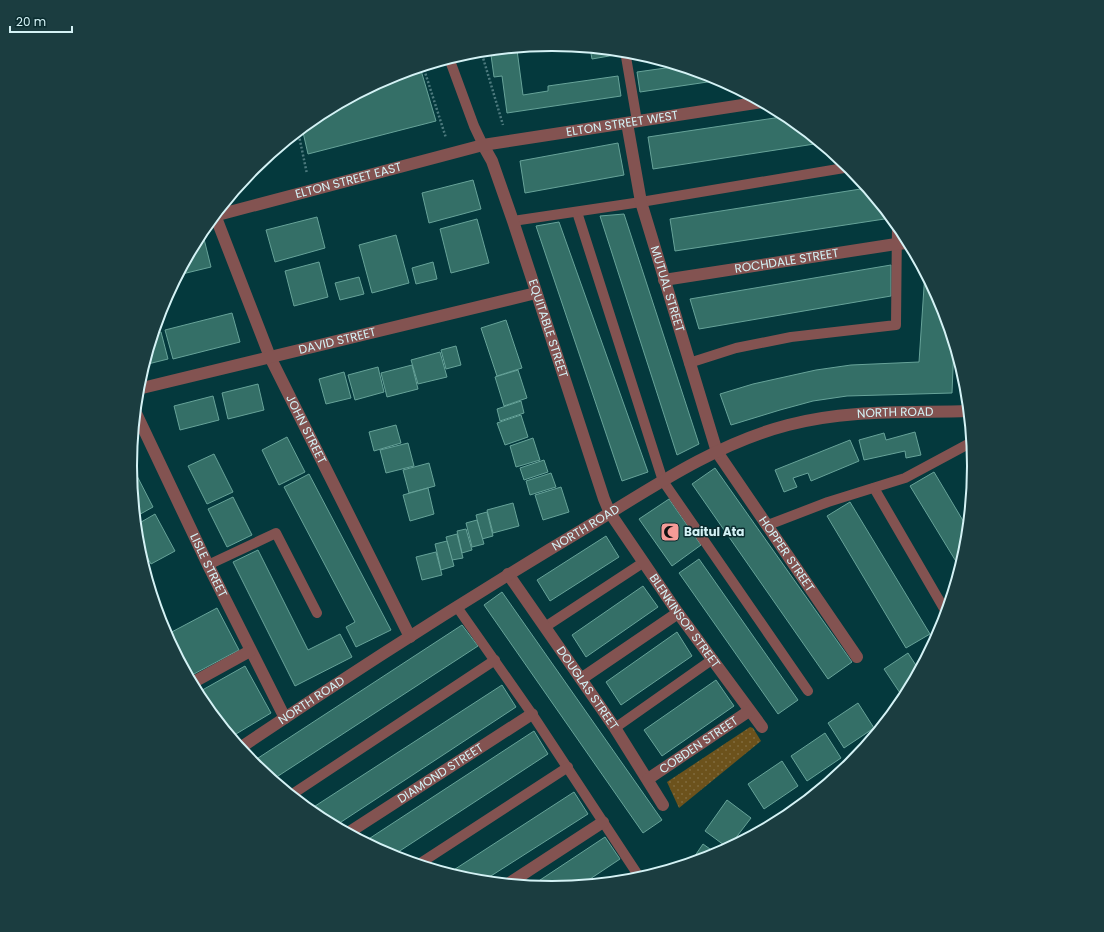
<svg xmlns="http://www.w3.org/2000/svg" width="1104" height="932" viewBox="0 0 1104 932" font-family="Poppins,sans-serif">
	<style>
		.grass { fill: url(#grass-dots) }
		.building { fill: #346f67; stroke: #67a399 }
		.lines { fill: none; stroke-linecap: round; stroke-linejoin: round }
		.path { stroke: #4d7a7e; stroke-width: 2.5; stroke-dasharray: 2 2; stroke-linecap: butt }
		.lane { stroke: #835351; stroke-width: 10 }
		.street { stroke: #835351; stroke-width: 12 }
		.labels { text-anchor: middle; stroke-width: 3; stroke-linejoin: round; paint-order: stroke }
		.street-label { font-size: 12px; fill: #d4f2f5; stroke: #0b2d30 }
		.poi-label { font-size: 12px; font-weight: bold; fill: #d4f2f5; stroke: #0b2d30; text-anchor: start }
		.rim { fill: none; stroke: #d4f2f5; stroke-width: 2 }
	</style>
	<defs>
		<pattern id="grass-dots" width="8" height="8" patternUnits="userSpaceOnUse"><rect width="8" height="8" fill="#6c521c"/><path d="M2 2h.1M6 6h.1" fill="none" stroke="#806b3e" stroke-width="1.8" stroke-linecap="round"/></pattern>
	</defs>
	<rect width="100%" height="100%" fill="#04393d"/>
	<path class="grass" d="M750,727L753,728L761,741L679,808L667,782Z"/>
	<g class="building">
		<path d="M511,48L512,51L517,50L523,95L548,91V86L618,76L621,96L507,113L502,76L494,77L491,55L486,56V51Z"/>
		<path d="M590,48L615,50V55L592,59Z"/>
		<path d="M680,66L721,80L640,92L637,72Z"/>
		<path d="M420,67L436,121L308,154L302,128L318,115L391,76Z"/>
		<path d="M788,116L821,143L653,169L648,137Z"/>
		<path d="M618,143L624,175L525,193L520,161Z"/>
		<path d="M473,180L481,209L429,223L422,193Z"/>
		<path d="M867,188L891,218L675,251L670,219Z"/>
		<path d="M624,214L699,444L677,455L600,216Z"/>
		<path d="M317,217L325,248L275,262L266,230Z"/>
		<path d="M477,219L489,263L451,273L440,229Z"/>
		<path d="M559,222L648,472L622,481L536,226Z"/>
		<path d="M396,235L409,283L372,293L359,245Z"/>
		<path d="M204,239L211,267L178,275L196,240Z"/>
		<path d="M319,262L328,297L294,306L285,271Z"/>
		<path d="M433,262L437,279L416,284L412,268Z"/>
		<path d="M891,265V296L699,329L690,299Z"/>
		<path d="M925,272L942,305L954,344L952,393L847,396L813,401L780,410L731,425L720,394L753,384L816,370L851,365L919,362Z"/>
		<path d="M359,277L364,294L340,300L335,283Z"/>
		<path d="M232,313L240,342L173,359L165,330Z"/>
		<path d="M506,320L522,368L497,376L481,328Z"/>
		<path d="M161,332L168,359L144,365L153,333Z"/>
		<path d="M456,346L461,365L446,369L441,350Z"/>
		<path d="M440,352L447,377L418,384L411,360Z"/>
		<path d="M412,365L418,389L387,397L381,373Z"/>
		<path d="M378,367L384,392L355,400L348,375Z"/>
		<path d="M518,370L527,398L504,406L495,377Z"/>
		<path d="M344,372L351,398L326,404L319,379Z"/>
		<path d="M258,384L264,410L228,419L222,393Z"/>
		<path d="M213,396L219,420L180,430L174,406Z"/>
		<path d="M521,401L524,413L500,421L497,409Z"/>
		<path d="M521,415L528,437L505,445L497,423Z"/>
		<path d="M396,425L401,443L374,451L369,432Z"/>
		<path d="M915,432L921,455L906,458L905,451L864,460L859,440L884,433L886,440Z"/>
		<path d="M287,437L305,472L279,485L262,450Z"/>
		<path d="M533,438L540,460L516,467L510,446Z"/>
		<path d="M850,440L859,461L811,481L808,473L793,478L797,487L784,492L775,470Z"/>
		<path d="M408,443L414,466L386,473L380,450Z"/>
		<path d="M214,454L233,492L207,504L188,466Z"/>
		<path d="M544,460L548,472L524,480L520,468Z"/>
		<path d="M429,463L435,486L409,493L403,470Z"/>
		<path d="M715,468L852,662L828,679L692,484Z"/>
		<path d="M934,472L968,529L966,549L960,568L910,486Z"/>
		<path d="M551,473L556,487L530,495L526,481Z"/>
		<path d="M136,474L153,507L135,517L131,477Z"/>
		<path d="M309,474L391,630L356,647L346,627L355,622L284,487Z"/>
		<path d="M561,487L569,512L543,520L535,495Z"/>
		<path d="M428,488L434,514L410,521L403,495Z"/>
		<path d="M233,497L252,535L227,547L208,509Z"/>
		<path d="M669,499L701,545L672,566L639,519Z"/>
		<path d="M850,502L930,634L906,648L827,516Z"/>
		<path d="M513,503L519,526L493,533L487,510Z"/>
		<path d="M487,512L493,536L482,539L476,515Z"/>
		<path d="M155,514L175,551L151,564L137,538L136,525Z"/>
		<path d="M477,520L484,544L472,547L466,523Z"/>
		<path d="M466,529L472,550L462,553L457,531Z"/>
		<path d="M457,534L463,558L452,560L446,537Z"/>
		<path d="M606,536L619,557L550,601L537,580Z"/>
		<path d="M447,541L454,566L441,570L435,544Z"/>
		<path d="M258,550L308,650L340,634L352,657L295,686L233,562Z"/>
		<path d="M436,552L442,575L422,580L416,557Z"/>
		<path d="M699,559L798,700L778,714L679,573Z"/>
		<path d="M643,586L658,607L586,657L572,635Z"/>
		<path d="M502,592L662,820L643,833L484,605Z"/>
		<path d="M217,608L239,650L192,675L185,662L182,664L166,635Z"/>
		<path d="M462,625L478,646L272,780L252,762Z"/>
		<path d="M677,632L692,656L621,705L606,682Z"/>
		<path d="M908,653L919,670L904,699L884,669Z"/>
		<path d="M245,666L271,713L231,737L197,693Z"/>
		<path d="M716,680L734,706L662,756L644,730Z"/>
		<path d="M502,685L516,707L335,826L309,810Z"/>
		<path d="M858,703L874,728L844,748L828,723Z"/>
		<path d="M534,731L548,754L392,856L364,842Z"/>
		<path d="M825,733L841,758L807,781L791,756Z"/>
		<path d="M782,761L798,786L764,809L748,784Z"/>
		<path d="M574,792L588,814L483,881L469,880L449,873Z"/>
		<path d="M727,800L751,818L728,848L705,831Z"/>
		<path d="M605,837L620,859L581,885L552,888L531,886Z"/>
		<path d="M703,844L717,854L690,863Z"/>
	</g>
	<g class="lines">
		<g class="path">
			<path d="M481,51L503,125"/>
			<path d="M423,66L446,138"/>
			<path d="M298,131L307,174"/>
		</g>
		<g class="lane">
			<path d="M625,51L637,121"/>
			<path d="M449,58L474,126L483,145"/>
			<path d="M577,212L663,481L808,691"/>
			<path d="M513,221L641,202L850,167"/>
			<path d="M689,363L736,348L791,337L896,325L897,224"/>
			<path d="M874,488L946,612"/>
			<path d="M768,525L828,502L905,478L972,442"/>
			<path d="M208,565L276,533L317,613"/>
			<path d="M457,607L532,714L640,878"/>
			<path d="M545,627L644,562"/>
			<path d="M615,728L713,659"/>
			<path d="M291,795L495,660"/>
			<path d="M419,864L568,767"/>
		</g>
		<g class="street">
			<path id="s1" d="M627,123L641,202L717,452L857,657"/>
			<path id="s2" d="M483,145L492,161L513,221L604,499L610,513L678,613L762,727"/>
			<path id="s3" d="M215,215L270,357L410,637"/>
			<path id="s4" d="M214,216L483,145L762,102"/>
			<path id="s5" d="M664,280L896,244L909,243"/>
			<path id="s6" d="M138,389L536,293"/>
			<path id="s7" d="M135,411L208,565L285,718"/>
			<path id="s8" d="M508,574L615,728L663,805"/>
			<path d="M581,679L678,613"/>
			<path d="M192,683L250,651"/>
			<path id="s9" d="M240,748C354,671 470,597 587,527C651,488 715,444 788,425C848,409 908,413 969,411"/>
			<path id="s10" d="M648,779L749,711"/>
			<path id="s11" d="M348,833L532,714"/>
			<path d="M508,884L603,822"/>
		</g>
	</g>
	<defs>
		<symbol id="mosque-square" viewBox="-11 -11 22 22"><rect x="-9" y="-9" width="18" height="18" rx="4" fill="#f59b97" stroke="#0b2d30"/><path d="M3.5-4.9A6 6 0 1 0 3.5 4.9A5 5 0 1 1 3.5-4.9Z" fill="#111"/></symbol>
	</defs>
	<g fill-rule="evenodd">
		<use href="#mosque-square" x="659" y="521" width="22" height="22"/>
	</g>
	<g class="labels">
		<g class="street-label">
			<text dy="4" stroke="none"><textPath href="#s4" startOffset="419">ELTON STREET WEST</textPath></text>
			<text dy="4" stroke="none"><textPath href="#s4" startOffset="139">ELTON STREET EAST</textPath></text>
			<text dy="4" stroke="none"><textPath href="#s5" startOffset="124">ROCHDALE STREET</textPath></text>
			<text dy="4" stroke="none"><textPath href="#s1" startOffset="171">MUTUAL STREET</textPath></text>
			<text dy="4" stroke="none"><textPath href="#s2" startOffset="195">EQUITABLE STREET</textPath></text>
			<text dy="4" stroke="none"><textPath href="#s6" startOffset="205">DAVID STREET</textPath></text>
			<text dy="4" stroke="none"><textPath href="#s9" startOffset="746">NORTH ROAD</textPath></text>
			<text dy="4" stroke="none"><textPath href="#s3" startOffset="233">JOHN STREET</textPath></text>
			<text dy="4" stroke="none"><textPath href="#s9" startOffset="410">NORTH ROAD</textPath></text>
			<text dy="4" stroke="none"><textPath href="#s1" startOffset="465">HOPPER STREET</textPath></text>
			<text dy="4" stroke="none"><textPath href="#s7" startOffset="171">LISLE STREET</textPath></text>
			<text dy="4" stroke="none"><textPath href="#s2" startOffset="521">BLENKINSOP STREET</textPath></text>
			<text dy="4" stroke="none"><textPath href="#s8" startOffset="139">DOUGLAS STREET</textPath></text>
			<text dy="4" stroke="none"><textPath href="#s9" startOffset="86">NORTH ROAD</textPath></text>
			<text dy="4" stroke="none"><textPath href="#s10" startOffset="61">COBDEN STREET</textPath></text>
			<text dy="4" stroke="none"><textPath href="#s11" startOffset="110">DIAMOND STREET</textPath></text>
		</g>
		<g class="poi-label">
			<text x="684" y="536">Baitul Ata</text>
		</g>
	</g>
	<path d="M0 0H1104V932H0ZM137 466a415 415 0 1 1 830 0a415 415 0 1 1-830 0Z" fill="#1b3d40" fill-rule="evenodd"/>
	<path class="rim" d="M137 466a415 415 0 1 1 830 0a415 415 0 1 1-830 0Z"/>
	<path d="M10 26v6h62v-6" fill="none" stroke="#d4f2f5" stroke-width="2"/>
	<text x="16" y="26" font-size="12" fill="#d4f2f5" stroke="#0b2d30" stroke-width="3" paint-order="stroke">20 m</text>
</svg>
